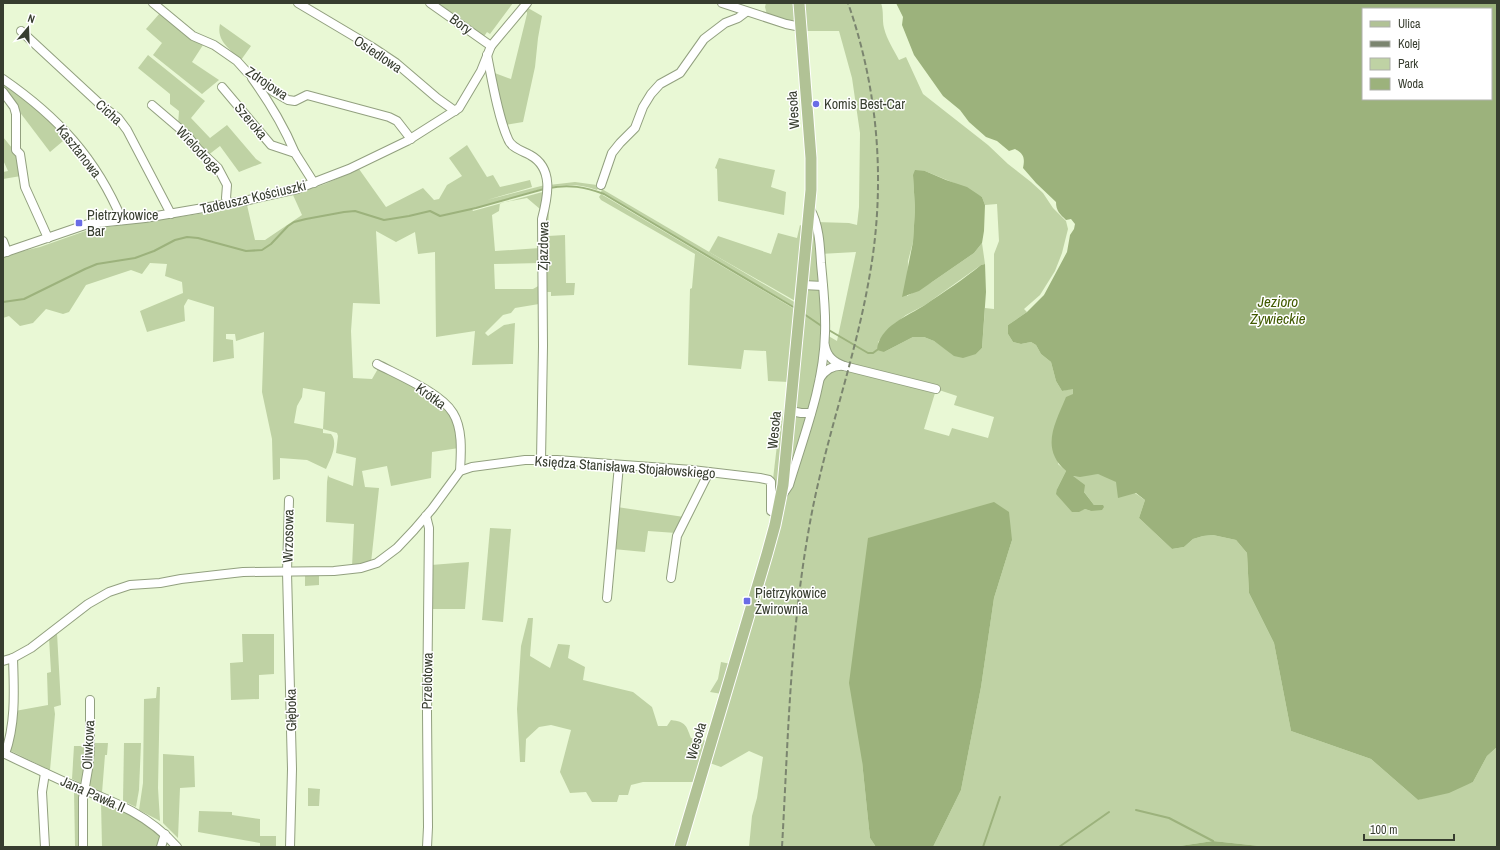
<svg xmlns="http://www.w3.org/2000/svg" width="1500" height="850" viewBox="0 0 1500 850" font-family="'Archivo Narrow',sans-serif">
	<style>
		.green { fill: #bfd2a4; fill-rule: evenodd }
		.water { fill: #9cb27c; fill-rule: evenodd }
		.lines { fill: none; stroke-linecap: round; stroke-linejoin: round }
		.stream { stroke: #9cb27c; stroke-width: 2 }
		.minor-casing { stroke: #92a07f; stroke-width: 10 }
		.major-casing { stroke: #fff; stroke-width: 13 }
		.minor { stroke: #fff; stroke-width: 8 }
		.major { stroke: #b1c295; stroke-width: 11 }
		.rail { stroke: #7b856f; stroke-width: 2; stroke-dasharray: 6 3; stroke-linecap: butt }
		.poi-dot { fill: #6a6ce6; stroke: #fff; stroke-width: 1.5 }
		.labels { text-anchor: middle; stroke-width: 3; stroke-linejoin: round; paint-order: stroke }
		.street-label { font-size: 14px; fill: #373d2f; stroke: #fff }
		.poi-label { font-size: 14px; fill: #373d2f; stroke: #fff; text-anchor: start }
		.water-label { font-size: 15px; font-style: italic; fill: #415a01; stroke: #fff }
	</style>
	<rect width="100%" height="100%" fill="#e9f8d5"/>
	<g class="green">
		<path d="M434,3H513L490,34L487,32L483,38Z"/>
		<path d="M766,3H795V19L789,22L767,15L765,7Z"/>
		<path d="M799,3H881C884,11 882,20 884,28C887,40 894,50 899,60L906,57L923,94L988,145L1008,164L1031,182L1043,193L1053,208L1066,221L1068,229L1062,253L1055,271L1040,295L1024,309L1027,312L1008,325V334L1013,342L1021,344L1031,342L1036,345L1041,354L1051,362L1056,381L1062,391L1073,388V394L1058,464L1066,471L1057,489L1079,511L1085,509L1091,511L1099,505H1094L1072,476C1081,477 1089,474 1098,474C1107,474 1137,494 1145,500L1139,518L1172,549L1184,547L1193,539L1203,536L1213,535L1236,540L1247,553L1249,593L1274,643L1291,731L1371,759L1418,800L1473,782L1487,756L1497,747V847H1269L1213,841L1173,847H933L961,790L981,687L994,598L1012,540L862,761L870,838L876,847H749L752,816L757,798L763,757L749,751L721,767L707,762L777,514L810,209L816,222L849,223L857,225L859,207L860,133L852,78L839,31H805ZM925,171L954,183L982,197L985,205L997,204L999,241L994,254V309L985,308L982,348L976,354L944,348L934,341L924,337H913L884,352L878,342L893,325L906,315L925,305L981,265L985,264L982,243L974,253L932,282L907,296L908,261L913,242L915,209L913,175ZM856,252L837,341L825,334L820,254ZM826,350L836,363L819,379ZM867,376L936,389L957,396L954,405L994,417L988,438L952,428L949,436L924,429L935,393Z"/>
		<path d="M528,8L542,16L538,38L535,67L523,122L505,125L492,72L511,79L527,14V12H525Z"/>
		<path d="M160,13L213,46L223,55L203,45L192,62L219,80L202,94L153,55L162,43L146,29Z"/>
		<path d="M220,24L251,46L241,60C230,49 216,41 220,24Z"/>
		<path d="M148,55L205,101L191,118L210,138L227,125L256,159L262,163L239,172L220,146L207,156L178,125L179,111L170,104V94L138,68Z"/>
		<path d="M3,81L69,136L50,152L3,90Z"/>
		<path d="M3,137L17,154L21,176L3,179V172L8,171L3,160Z"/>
		<path d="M467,145L487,177L493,175L500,187L530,180L532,187L487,200L545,185V188L472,209L473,211L546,191L543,207L540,209L527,198L500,203L499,211L492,215L495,251L540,248V263L494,264L495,289H533L540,285L539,304L515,308L511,313L503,315L485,333L488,336L504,325L515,323L513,364L472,365L475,331L436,337L435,252L418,254L415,232L396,242L376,231L380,304L353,303L351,331L353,378L372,379L379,367L418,387L451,413L458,430L459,448L432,452L431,478L391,486L387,466L362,471L365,487L379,488L371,563L352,567L354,524L326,522L327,482L328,475L329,477L353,486L356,458L336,453L338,436L337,433L323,429V433L331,434C339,443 330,460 326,469L307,460L280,458V479L273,480L272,439L262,392L264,332L236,341L235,334H226V339L233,340L234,358L213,362L214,307L188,299L184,306L185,321L147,332L140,311L183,293L182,282L165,276L167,264L150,263L142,274L131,270L86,285L69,312L63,314L46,309L33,323L20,326L9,316L3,318V257L6,255L40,247L91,229L115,226L226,210L247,205L255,240H265L302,215L293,195L325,184L359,169L386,207L423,188L434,200L439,199L447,185L462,176L449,158ZM303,388L325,392L323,429L294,423L297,406L302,397Z"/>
		<path d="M719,158L775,170L771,187L786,192L784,215L718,201L717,169L715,168Z"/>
		<path d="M575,182L597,185L598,188L597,190C581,184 566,184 549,187V185Z"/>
		<path d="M602,189L796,303V308L601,192Z"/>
		<path d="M601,194L796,310L789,382L768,381L766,351L744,350L741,369L688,365L690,289L692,288L695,254L601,200L599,197Z"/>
		<path d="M546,208H549L548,236L565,235L566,283H575L574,295L551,296V292H544L543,218Z"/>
		<path d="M800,225L802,226L797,302L709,252L718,236L771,254L778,233L797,238Z"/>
		<path d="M788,388L775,509L773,479L777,445Z"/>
		<path d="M617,507L684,517L676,533L648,531L645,552L613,549Z"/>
		<path d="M490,528L511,529L503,622L482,620Z"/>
		<path d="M469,562L465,609H430L431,565Z"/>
		<path d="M305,575H319V585L305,586Z"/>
		<path d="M528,618H533L530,656L550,668L558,644L570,645L568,658L585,667L583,680L633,692L652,707L658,726H667L671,720C686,722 686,725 691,738L707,741L694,782H643L631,785L628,795H619L617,802H592L586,792L570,793L560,772L571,730L551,725L539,727L526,739L525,762H520L517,709L521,646Z"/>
		<path d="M57,633L61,705L54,707L55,714L50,770L11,751L10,749L15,711L48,705L47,673L51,672L49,638Z"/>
		<path d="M242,634H274V674L259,675V699L231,700L230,663L243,662Z"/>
		<path d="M721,662L731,664L722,694L710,692L718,679Z"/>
		<path d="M157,687H160L158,788L160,821L139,810L143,783L144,699L156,698Z"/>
		<path d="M91,743H108L107,755H105L102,793L87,786Z"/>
		<path d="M124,743H141L139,790L136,807L123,801Z"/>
		<path d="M74,746H88L84,785L72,779Z"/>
		<path d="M163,754L194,756L195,787L180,788L178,838L163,823Z"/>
		<path d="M308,788L320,789L319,806H308Z"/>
		<path d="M74,790L80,794L79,847L75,846Z"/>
		<path d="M101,802L142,820L163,836L159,847H102Z"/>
		<path d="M199,811L232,812V815L260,819V836H276V847H260V843L198,832Z"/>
	</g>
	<g class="water">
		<path d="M896,3H1497V747L1487,756L1473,782L1449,793L1418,800L1371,759L1291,731L1274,643L1249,593L1247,553L1236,540L1213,535L1203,536L1193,539L1184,547L1172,549L1139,518L1145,500L1136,493L1118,498L1116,482L1098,474L1080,477L1073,476L1085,485L1084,492L1094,505H1103L1104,507L1102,510L1091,511L1085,509L1079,512H1072L1056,494L1057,489L1066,471C1040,448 1055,424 1066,397L1073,394V389L1062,391L1056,381L1051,362L1041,354L1036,345L1031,342L1021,344L1013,342L1008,334V325L1027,312L1044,295L1067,252L1070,235L1074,229L1075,224L1071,219L1066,220C1060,214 1056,211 1056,202L1036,183L1023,168C1025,158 1024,154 1015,149L1009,151L997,141L986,137L969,122L960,110L943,96L914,55L902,25L903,17ZM1363,9H1491V99H1363Z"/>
		<path d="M915,170L925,171L946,180L967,187L982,197L985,205L984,231L982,243L974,253L932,282L919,291L902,297L913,242L915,209L913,175Z"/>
		<path d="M985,264L986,292L982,348L976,354L963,358L954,356L934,341L924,337H913L884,352L877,350C879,326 908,316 925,305C944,292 964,279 981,265Z"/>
		<path d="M994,502L1009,512L1012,540L994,598L981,687L961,790L933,847H876L870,838L862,761L849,683L868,538Z"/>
		<path d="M1213,841L1269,847H1173Z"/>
	</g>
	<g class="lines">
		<g class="stream">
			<path d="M549,188C569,184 585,187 604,194L795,308"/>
			<path d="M3,302L24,299L85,269L97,264L135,258L154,251L175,240L187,237L198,238L246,251L262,250L271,244L288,226L294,222L306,219L344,212L355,211L384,220L409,216L430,211L440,216L476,208L544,189"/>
			<path d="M804,314L823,327"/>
			<path d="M827,329L868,353H873L877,350"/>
			<path d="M1136,810L1169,818L1213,841"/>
			<path d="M983,847L1000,797"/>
			<path d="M1059,847L1109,812"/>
		</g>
		<defs>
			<g id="minor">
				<path d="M153,3L193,36L214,45L237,61L246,71L274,92L288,100L295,101L307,95L389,117L397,121L411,139"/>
				<path d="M298,3L372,47L396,63L437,98L455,111"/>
				<path d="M430,3L491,46"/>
				<path d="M722,3L786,24L801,27"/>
				<path d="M21,31L102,106L118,118L127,130L171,214"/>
				<path d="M487,55C492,80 498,117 508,139C511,148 523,151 530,155C554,168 548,196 542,219L543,346L541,460"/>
				<path d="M252,78C270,103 283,124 295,153"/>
				<path d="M3,79C58,117 96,158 122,220"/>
				<path d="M222,87L271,145L295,153L314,183"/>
				<path d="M3,92L14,107L16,114V150L20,154L25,187L48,238"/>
				<path d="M152,105L186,134L198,149L218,168L227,185L226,198L229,204"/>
				<path d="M601,185L612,153L620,143L635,128L643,107L651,94L660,84L680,73L704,39L725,23L738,18L746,12"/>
				<path d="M3,241L7,252"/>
				<path d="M3,253L88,224L145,218L244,201L297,189L349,169L407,141L459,108L481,71L491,46L527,3"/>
				<path d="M803,285L823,286"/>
				<path d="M825,346C827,357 834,362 844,366"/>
				<path d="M377,364C398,375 441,393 453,413C463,429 461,453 460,471"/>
				<path d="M820,378C826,369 834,365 844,366L936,389"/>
				<path d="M791,411L801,413H811"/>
				<path d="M783,494L789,485C804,435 824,385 825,333C826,310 823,286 821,263C820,246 819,224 810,209"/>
				<path d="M289,500L287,572L292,769L290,847"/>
				<path d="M426,516L429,528L427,712L428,827L427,847"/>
				<path d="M671,578L677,536L709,472"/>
				<path d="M607,598L619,465"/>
				<path d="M3,661L13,658L31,648L88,604L109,592L130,585L160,583L181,579L243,572L334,571L361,568L377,563L397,548L414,530L432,509L460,471L472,467L525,460H557L692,470L760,478L769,480L771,482V511L777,514"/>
				<path d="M3,753C24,763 45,773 67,783C109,800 146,812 177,847"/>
				<path d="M5,754C16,723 14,690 13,658"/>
				<path d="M45,847L42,792L45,773"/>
				<path d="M83,847V798L88,769L90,749V700"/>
				<path d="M161,847L165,834"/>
			</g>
			<path id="major" d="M680,847L767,554L775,525L783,485L811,190V158L799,3"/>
		</defs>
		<use href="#minor" class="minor-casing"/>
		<use href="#major" class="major-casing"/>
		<use href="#minor" class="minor"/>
		<use href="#major" class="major"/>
		<path class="rail" d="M782,847C788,743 790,637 808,534C822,448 854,365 869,279C886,187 879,91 848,3"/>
	</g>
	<g class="poi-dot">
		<circle cx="816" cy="104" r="4"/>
		<rect x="75" y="219" width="8" height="8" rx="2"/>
		<rect x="743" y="597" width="8" height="8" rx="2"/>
	</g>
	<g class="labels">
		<g class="street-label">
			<text transform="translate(461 24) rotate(36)" y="5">Bory</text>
			<text transform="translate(378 54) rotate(34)" y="5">Osiedlowa</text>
			<text transform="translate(267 83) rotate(34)" y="5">Zdrojowa</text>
			<text transform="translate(793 110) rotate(-94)" y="5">Wesoła</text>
			<text transform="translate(109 112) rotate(42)" y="5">Cicha</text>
			<text transform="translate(251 121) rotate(50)" y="5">Szeroka</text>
			<text transform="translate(199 150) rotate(47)" y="5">Wielodroga</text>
			<text transform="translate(79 151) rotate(52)" y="5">Kasztanowa</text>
			<text transform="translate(253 197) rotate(-13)" y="5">Tadeusza Kościuszki</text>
			<text transform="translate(543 246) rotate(-89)" y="5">Zjazdowa</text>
			<text transform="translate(431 396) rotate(36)" y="5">Krótka</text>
			<text transform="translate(774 430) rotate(-84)" y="5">Wesoła</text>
			<text transform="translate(625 467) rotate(4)" y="5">Księdza Stanisława Stojałowskiego</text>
			<text transform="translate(288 536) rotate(-89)" y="5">Wrzosowa</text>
			<text transform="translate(427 681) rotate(-89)" y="5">Przelotowa</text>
			<text transform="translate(291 710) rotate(-91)" y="5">Głęboka</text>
			<text transform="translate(696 741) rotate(-73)" y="5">Wesoła</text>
			<text transform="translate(88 745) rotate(-87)" y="5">Oliwkowa</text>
			<text transform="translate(93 794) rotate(24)" y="5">Jana Pawła II</text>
		</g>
		<g class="poi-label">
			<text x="824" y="109">Komis Best-Car</text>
			<text x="87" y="220">Pietrzykowice<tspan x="87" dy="16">Bar</tspan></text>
			<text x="755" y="598">Pietrzykowice<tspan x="755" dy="16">Żwirownia</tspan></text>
		</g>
		<g class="water-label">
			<text x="1278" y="307">Jezioro<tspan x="1278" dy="17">Żywieckie</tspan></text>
		</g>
	</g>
	<rect width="1500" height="850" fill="none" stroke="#373d2f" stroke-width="8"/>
	<rect x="1362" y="8" width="130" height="92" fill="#ffffff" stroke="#afb1ac"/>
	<rect x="1370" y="21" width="20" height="6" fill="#b1c295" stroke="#afb1ac"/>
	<text x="1398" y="28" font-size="12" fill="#373d2f">Ulica</text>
	<rect x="1370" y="41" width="20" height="6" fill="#7b856f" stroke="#afb1ac"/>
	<text x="1398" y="48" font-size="12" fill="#373d2f">Kolej</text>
	<rect x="1370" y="58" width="20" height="12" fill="#bfd2a4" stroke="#afb1ac"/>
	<text x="1398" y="68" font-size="12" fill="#373d2f">Park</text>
	<rect x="1370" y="78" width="20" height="12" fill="#9cb27c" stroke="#afb1ac"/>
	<text x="1398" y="88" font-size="12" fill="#373d2f">Woda</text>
	<g transform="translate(28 28) rotate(19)" stroke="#ffffff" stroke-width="3" paint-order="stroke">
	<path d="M0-3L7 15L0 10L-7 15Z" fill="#373d2f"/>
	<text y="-6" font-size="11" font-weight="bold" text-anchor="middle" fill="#373d2f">N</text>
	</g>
	<path d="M1364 834v6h90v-6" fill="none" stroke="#373d2f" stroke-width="2"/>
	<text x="1370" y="834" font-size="12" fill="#373d2f" stroke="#ffffff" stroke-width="3" paint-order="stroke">100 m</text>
</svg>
